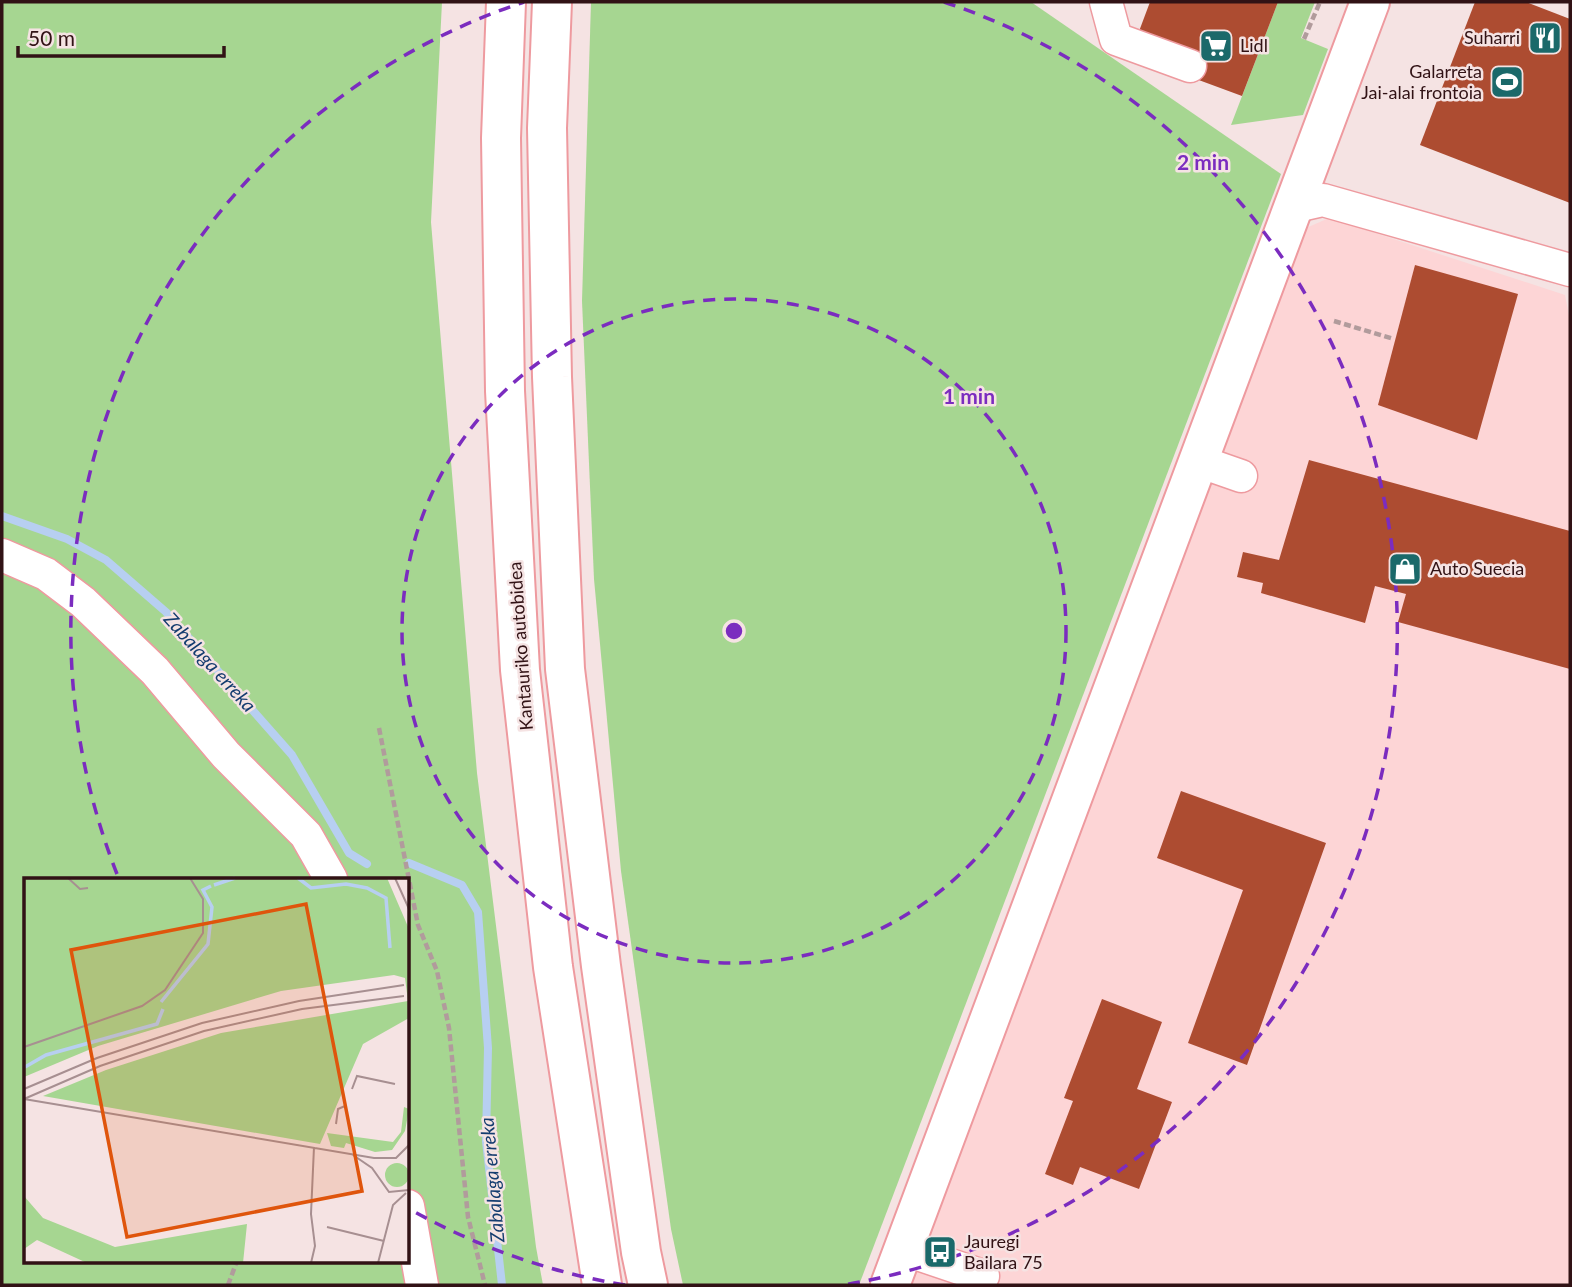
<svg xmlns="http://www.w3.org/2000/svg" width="1572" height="1287" viewBox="0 0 1572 1287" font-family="Lato,sans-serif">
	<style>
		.built { fill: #fdd5d6 }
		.green { fill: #a6d691; fill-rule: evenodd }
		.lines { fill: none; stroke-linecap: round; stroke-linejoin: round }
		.stream { stroke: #b7cff1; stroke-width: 8 }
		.building { fill: #ad4c31 }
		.minor-casing { stroke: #ee9a9f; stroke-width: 35 }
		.major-casing { stroke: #ee9a9f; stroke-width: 42 }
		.highway-casing { stroke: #ee9a9f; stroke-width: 42 }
		.path { stroke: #b19b9c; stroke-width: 4.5; stroke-dasharray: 7 3.5; stroke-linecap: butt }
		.minor { stroke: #fff; stroke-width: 32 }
		.major { stroke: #fff; stroke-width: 38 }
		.highway { stroke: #fff; stroke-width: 38 }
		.ring { fill: none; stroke: #7b2cbf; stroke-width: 3.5; stroke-dasharray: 12 9 }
		.labels { text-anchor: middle; stroke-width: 5; stroke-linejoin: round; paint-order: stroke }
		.poi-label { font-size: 18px; fill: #311215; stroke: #f5e3e3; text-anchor: start }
		.street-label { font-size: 18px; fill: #311215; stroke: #f5e3e3 }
		.water-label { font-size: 19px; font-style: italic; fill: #143c6f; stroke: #f5e3e3 }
		.inset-river { fill: none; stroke: #b7cff1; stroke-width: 3.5 }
		.inset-road { fill: none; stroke: #a78f91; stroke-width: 2 }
		.view { fill: #df550c; fill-opacity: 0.15; stroke: #df550c; stroke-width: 3.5 }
		.inset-edge { fill: none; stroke: #311215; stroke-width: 3.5 }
		.centre { fill: #7b2cbf; stroke: #f5e3e3; stroke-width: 3.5 }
		.ring-label { font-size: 21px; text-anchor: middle; font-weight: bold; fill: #7b2cbf; stroke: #f5e3e3; stroke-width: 5; stroke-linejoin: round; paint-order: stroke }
	</style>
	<rect width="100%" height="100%" fill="#f5e3e3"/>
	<path class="built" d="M1329,218L1565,295L1570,321V1285H909L1297,232Z"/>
	<g class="green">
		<path d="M2,2H442L431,222L477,773L536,1247L543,1285H2ZM26,879H408V1261H26Z"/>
		<path d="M591,2H1031L1281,174L859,1285H683L671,1229L621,871L594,579L582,301Z"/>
		<path d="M1278,2H1315L1301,38L1328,49L1303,115L1231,125Z"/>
	</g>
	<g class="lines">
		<g class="stream">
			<path d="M2,516L67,539L106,560L166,612L292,755L349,853L367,864"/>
			<path d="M409,863L462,885L478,912L488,1048L486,1141L502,1285"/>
		</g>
	</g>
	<g class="building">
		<path d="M1150,2H1278L1242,96L1196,79L1204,58L1138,34Z"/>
		<path d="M1475,2H1526L1570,19V203L1420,145Z"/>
		<path d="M1415,265L1518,294L1477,440L1378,405Z"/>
		<path d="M1309,460L1570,531V669L1398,622L1406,594L1375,586L1365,623L1261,593L1263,583L1237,577L1243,552L1279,560Z"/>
		<path d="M1181,791L1326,843L1247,1065L1188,1043L1243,890L1157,858Z"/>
		<path d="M1102,999L1162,1022L1137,1089L1172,1102L1139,1189L1080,1167L1073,1185L1045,1174L1073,1101L1064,1098Z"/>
	</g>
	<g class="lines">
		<defs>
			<g id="minor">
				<path d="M1106,2L1116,39L1190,66"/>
				<path d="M1292,207L1323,200L1570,270"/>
				<path d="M1198,461L1241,476"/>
				<path d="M2,555L46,574L83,602L155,671L226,755L306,835L331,879"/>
				<path d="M408,1206L422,1285"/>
				<path d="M903,1249L983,1276"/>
			</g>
			<path id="major" d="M890,1285L1370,2"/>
			<g id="highway">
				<path d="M506,2L501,138L505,391L520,670L553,967L602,1285"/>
				<path d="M552,2L547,128L552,377L565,669L601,966L641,1252L648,1285"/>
			</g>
		</defs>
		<use href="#minor" class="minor-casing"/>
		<use href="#major" class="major-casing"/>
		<use href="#highway" class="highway-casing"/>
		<g class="path">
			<path d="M1304,39L1320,2"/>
			<path d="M1334,321L1394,339"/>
			<path d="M379,728L418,925L437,971L449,1028L468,1217L485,1285"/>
			<path d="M228,1285L237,1261"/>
		</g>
		<use href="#minor" class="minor"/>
		<use href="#major" class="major"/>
		<use href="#highway" class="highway"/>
	</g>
	<g class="ring">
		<circle cx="734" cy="631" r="332"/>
		<path d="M625 1285A663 663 0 0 1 413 1211M117 874A663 663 0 0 1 524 2M944 2A663 663 0 0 1 843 1285"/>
	</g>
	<defs>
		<symbol id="restaurant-square" viewBox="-11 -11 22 22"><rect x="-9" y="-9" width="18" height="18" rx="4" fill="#1b696a" stroke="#f5e3e3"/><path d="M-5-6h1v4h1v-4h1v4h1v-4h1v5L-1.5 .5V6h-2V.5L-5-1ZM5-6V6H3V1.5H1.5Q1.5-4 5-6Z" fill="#fff"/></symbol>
		<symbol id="supermarket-square" viewBox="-11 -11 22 22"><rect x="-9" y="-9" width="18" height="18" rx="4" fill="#1b696a" stroke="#f5e3e3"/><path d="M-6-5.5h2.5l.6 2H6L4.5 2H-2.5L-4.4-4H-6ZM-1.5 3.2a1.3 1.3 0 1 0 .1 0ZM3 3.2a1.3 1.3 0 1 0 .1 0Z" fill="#fff"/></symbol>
		<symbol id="stadium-square" viewBox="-11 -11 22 22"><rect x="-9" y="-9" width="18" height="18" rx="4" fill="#1b696a" stroke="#f5e3e3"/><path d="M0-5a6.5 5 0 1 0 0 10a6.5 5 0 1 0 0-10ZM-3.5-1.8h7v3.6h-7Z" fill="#fff"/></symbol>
		<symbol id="shop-square" viewBox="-11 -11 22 22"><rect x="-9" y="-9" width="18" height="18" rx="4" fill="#1b696a" stroke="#f5e3e3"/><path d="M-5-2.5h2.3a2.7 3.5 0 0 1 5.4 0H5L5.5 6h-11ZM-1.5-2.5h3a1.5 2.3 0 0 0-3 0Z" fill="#fff"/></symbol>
		<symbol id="bus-square" viewBox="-11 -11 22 22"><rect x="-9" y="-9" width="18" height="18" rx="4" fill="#1b696a" stroke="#f5e3e3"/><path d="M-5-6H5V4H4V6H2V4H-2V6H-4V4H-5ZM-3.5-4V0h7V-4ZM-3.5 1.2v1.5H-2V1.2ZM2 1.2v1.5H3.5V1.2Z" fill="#fff"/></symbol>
	</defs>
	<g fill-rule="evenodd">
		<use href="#restaurant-square" x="1526" y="19" width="38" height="38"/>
		<use href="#supermarket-square" x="1197" y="27" width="38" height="38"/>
		<use href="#stadium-square" x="1488" y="63" width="38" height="38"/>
		<use href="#shop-square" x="1386" y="550" width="38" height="38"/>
		<use href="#bus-square" x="921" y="1233" width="38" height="38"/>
	</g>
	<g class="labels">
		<g class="poi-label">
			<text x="1520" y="44" text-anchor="end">Suharri</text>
			<text x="1240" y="52">Lidl</text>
			<text x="1482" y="78" text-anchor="end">Galarreta<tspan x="1482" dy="21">Jai-alai frontoia</tspan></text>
			<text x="1430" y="575">Auto Suecia</text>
			<text x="964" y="1248">Jauregi<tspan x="964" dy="21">Bailara 75</tspan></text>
		</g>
		<g class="street-label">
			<text transform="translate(521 646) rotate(-94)" y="6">Kantauriko autobidea</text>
		</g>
		<g class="water-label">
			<text transform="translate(210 662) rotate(48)" y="7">Zabalaga erreka</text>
			<text transform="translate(492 1180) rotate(-95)" y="7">Zabalaga erreka</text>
		</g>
	</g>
	<g transform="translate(24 878)">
		<rect width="385" height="385" fill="#f5e3e3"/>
		<path d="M0,0H363L385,51V140L339,166L296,266L19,218L82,192L197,155L384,123L381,100L370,97L257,113L74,168L0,199ZM380,229L385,231L381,253L368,272L351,274L322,265L320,270L307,268L303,255L369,264L377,254ZM361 297a12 12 0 1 1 24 0a12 12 0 1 1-24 0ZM0,318L19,340L91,369L223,346L219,385H63L13,362L0,371Z" fill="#a6d691"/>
		<path class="inset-river" d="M274,0L287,10L322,6L343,10L362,20L366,70M190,7L211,0M137,124L184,66L188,29L179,12L187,8M1,189L22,177L133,146L139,131"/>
		<path class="inset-road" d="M44,0L56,11L64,10M371,0L385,31M0,169L118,128L141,112L179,55V21L166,0M0,211L73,180L178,145L275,123L380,107M328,211L333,198L371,206M0,221L350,280H372L385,267M0,221L76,188L180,153L278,131L380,118M312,246L314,231L321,228M329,277L348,290L365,314L385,312M303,349L360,363M287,385L291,368L287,336L290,269M354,385L369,327L382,315"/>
		<path class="view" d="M282,26L338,313L103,359L47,72Z"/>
		<rect width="385" height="385" class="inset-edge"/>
	</g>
	<circle cx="734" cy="631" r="10" class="centre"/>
	<g class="ring-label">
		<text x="1203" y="170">2 min</text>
		<text x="969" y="404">1 min</text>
	</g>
	<rect width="1572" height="1287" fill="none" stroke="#311215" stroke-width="7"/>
	<path d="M18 46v10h206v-10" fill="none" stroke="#311215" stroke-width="3.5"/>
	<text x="28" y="46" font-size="21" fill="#311215" stroke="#f5e3e3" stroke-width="5" paint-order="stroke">50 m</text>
</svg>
